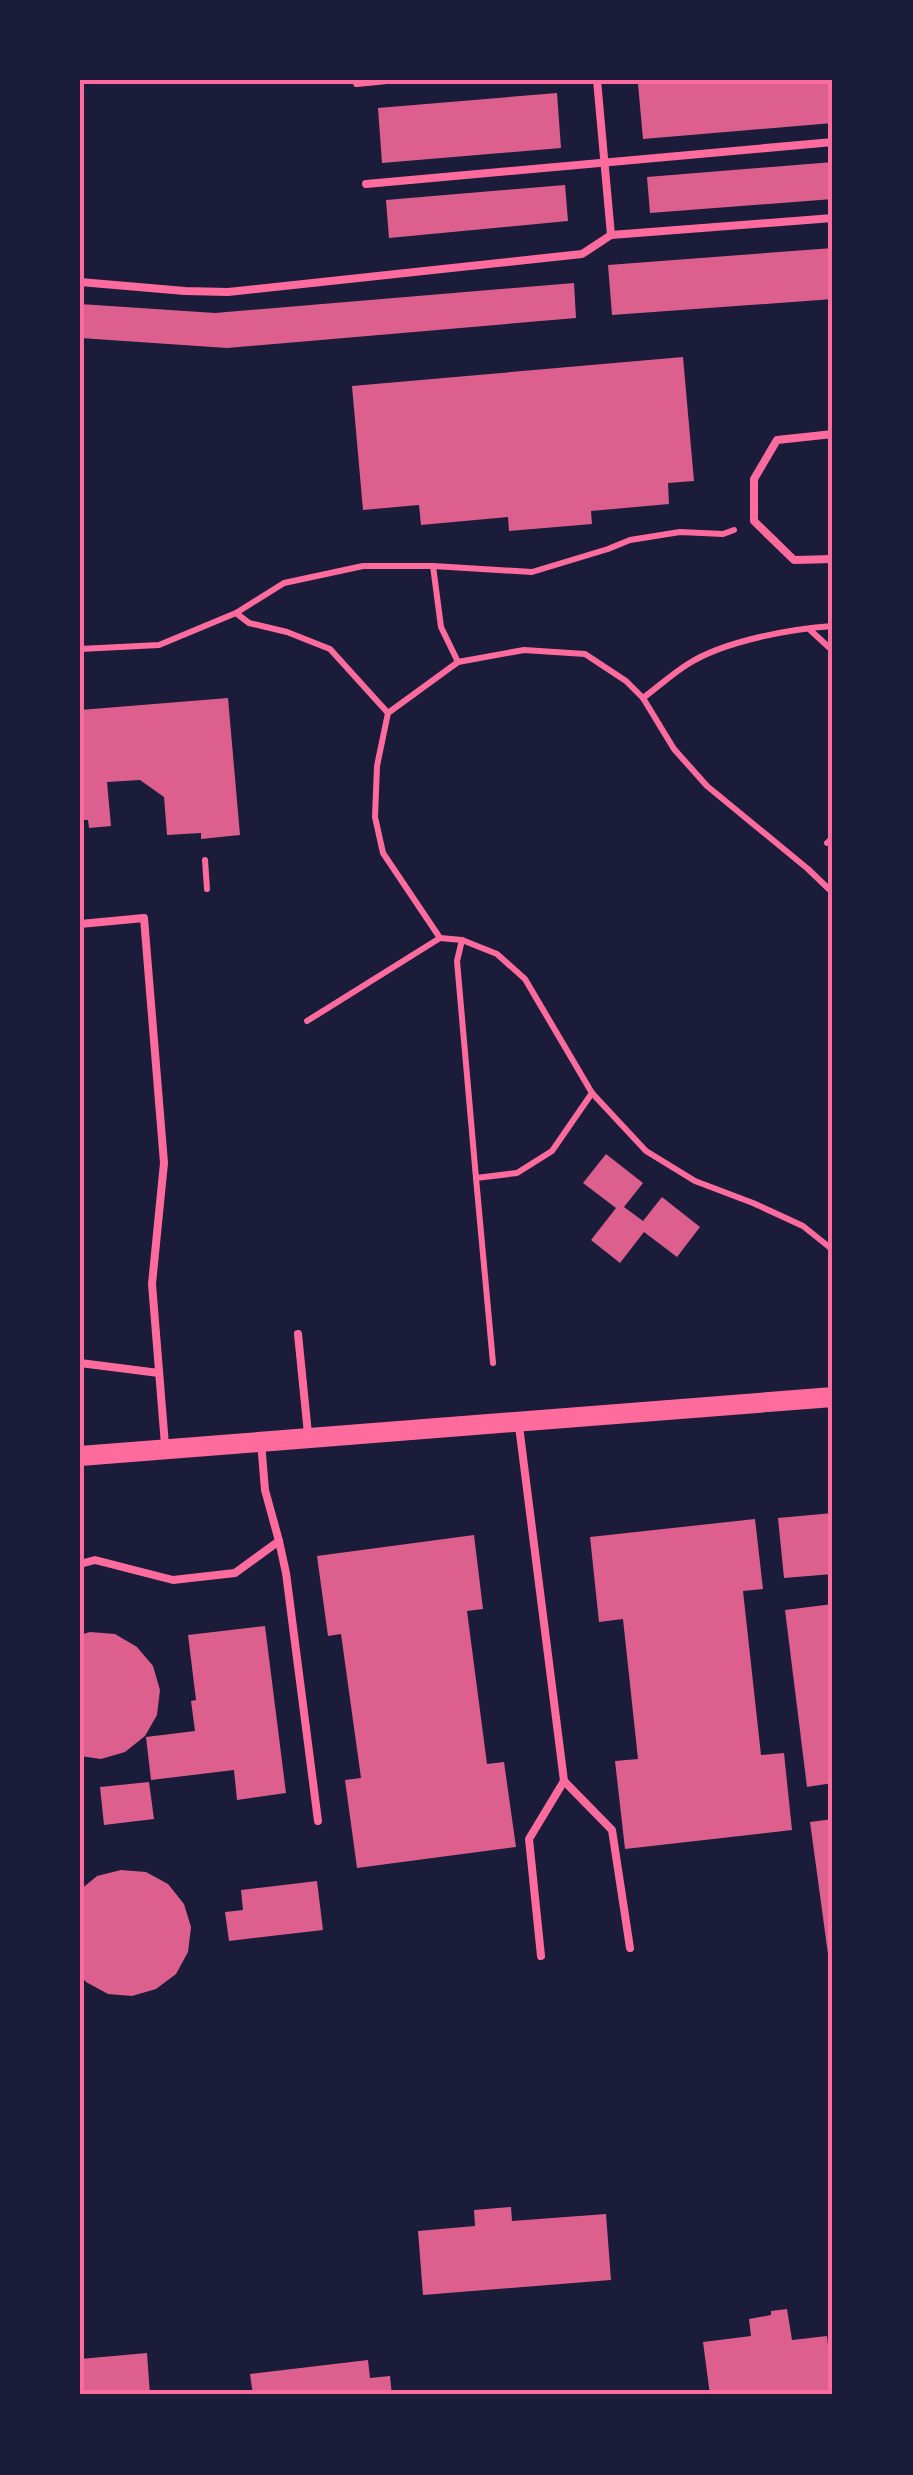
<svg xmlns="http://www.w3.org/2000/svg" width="913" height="2475" viewBox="0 0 913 2475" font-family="Quicksand,sans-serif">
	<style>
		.building { fill: #dd5f8e }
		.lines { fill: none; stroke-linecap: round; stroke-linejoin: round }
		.path { stroke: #ff6b9d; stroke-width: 6 }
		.service { stroke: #ff6b9d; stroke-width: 8 }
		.secondary { stroke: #ff6b9d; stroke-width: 20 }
		.neatline { fill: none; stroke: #ff6b9d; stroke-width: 4 }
	</style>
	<rect width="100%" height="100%" fill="#1b1b3a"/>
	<g class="building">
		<path d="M690,80H833V123L643,139L638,84Z"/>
		<path d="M557,93L561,148L382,163L378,108Z"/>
		<path d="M833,162V199L650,213L647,177Z"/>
		<path d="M565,185L568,221L389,238L386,200Z"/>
		<path d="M833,248V299L612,315L608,265Z"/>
		<path d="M574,283L576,318L227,348L80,338V304L215,313Z"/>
		<path d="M683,357L694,481L668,483L669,504L591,511L592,524L509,531L508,517L421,525L419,505L363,510L352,386Z"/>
		<path d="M228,698L240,835L201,839V833L167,835L164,797L140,780L107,782L111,826L89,828L88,820H80V710Z"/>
		<path d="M606,1154L643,1183L624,1207L643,1221L662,1197L700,1227L677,1257L644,1232L620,1263L591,1240L616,1208L583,1183Z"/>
		<path d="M833,1513V1574L784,1578L778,1518Z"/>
		<path d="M755,1519L763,1589L743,1591L761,1755L784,1753L792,1830L625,1849L615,1761L638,1759L623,1619L599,1622L590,1537Z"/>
		<path d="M474,1535L483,1609L467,1611L487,1764L504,1762L516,1847L357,1868L345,1780L361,1778L341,1634L328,1636L317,1556Z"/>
		<path d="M833,1604V1783L807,1787L785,1610Z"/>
		<path d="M265,1626L286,1793L237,1800L234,1770L151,1780L146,1737L195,1731L191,1701L196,1700L188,1635Z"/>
		<path d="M90,1632L115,1634L137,1647L153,1666L160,1690L157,1715L145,1736L125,1752L101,1759L80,1756V1635Z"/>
		<path d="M149,1782L154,1819L104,1825L100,1787Z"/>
		<path d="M833,1819V1975L831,1976L810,1822Z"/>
		<path d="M121,1870L146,1872L168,1884L184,1904L191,1927L188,1952L176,1974L156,1989L132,1996L108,1994L86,1982L80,1975V1890L97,1876Z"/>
		<path d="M317,1881L323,1930L229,1941L225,1912L243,1910L241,1890Z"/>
		<path d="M511,2207L512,2221L606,2214L611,2280L423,2295L418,2231L475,2226L474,2210Z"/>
		<path d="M787,2309L792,2340L827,2336L833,2395H710L703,2342L751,2336L749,2319L771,2315V2311Z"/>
		<path d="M147,2353L150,2395H80V2359Z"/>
		<path d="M368,2360L370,2378L390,2376L392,2395H253L250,2374Z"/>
	</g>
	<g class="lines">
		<g class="path">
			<path d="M809,629L833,651"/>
			<path d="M80,649L159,645L236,613"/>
			<path d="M458,662L441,627L433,566L532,572L608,549L630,540L680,532L723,534L734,530"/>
			<path d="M643,698C658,687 672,674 688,664C724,641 790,629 833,626"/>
			<path d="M388,713L330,649L287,632L249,623L236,613L284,583L363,566H433"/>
			<path d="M827,843L833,837"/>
			<path d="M205,860L207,889"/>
			<path d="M833,893L808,869L707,786L674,749L643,698L626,681L585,654L524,650L458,662L388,713L377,766L375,817L383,853L440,938L462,940L497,954L525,979L592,1093L646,1151L695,1181L753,1203L803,1226L833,1250"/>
			<path d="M462,940L457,961L476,1178"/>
			<path d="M307,1021L440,938"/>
			<path d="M493,1363L476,1178L517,1173L552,1151L592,1093"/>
		</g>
		<g class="service">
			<path d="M597,80L611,235"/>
			<path d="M357,83L387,80"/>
			<path d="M366,184L833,142"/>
			<path d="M80,282L185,291L228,292L582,254L611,235L833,218"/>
			<path d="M833,434L777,440L754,479V521L794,560L833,559"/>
			<path d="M80,924L144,918L164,1163L152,1284L165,1445"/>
			<path d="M298,1334L308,1434"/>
			<path d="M80,1363L159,1373"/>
			<path d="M519,1426L564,1781L529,1839L541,1956"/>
			<path d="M279,1541L286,1573L318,1821"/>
			<path d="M80,1564L95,1560L173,1580L235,1573L279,1541L265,1490L261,1442"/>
			<path d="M564,1781L612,1830L630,1948"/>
		</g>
		<path class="secondary" d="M80,1456L833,1397"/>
	</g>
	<rect width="913" height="2475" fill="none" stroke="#1b1b3a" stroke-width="165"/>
	<rect x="82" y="82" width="748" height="2310" class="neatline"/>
</svg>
